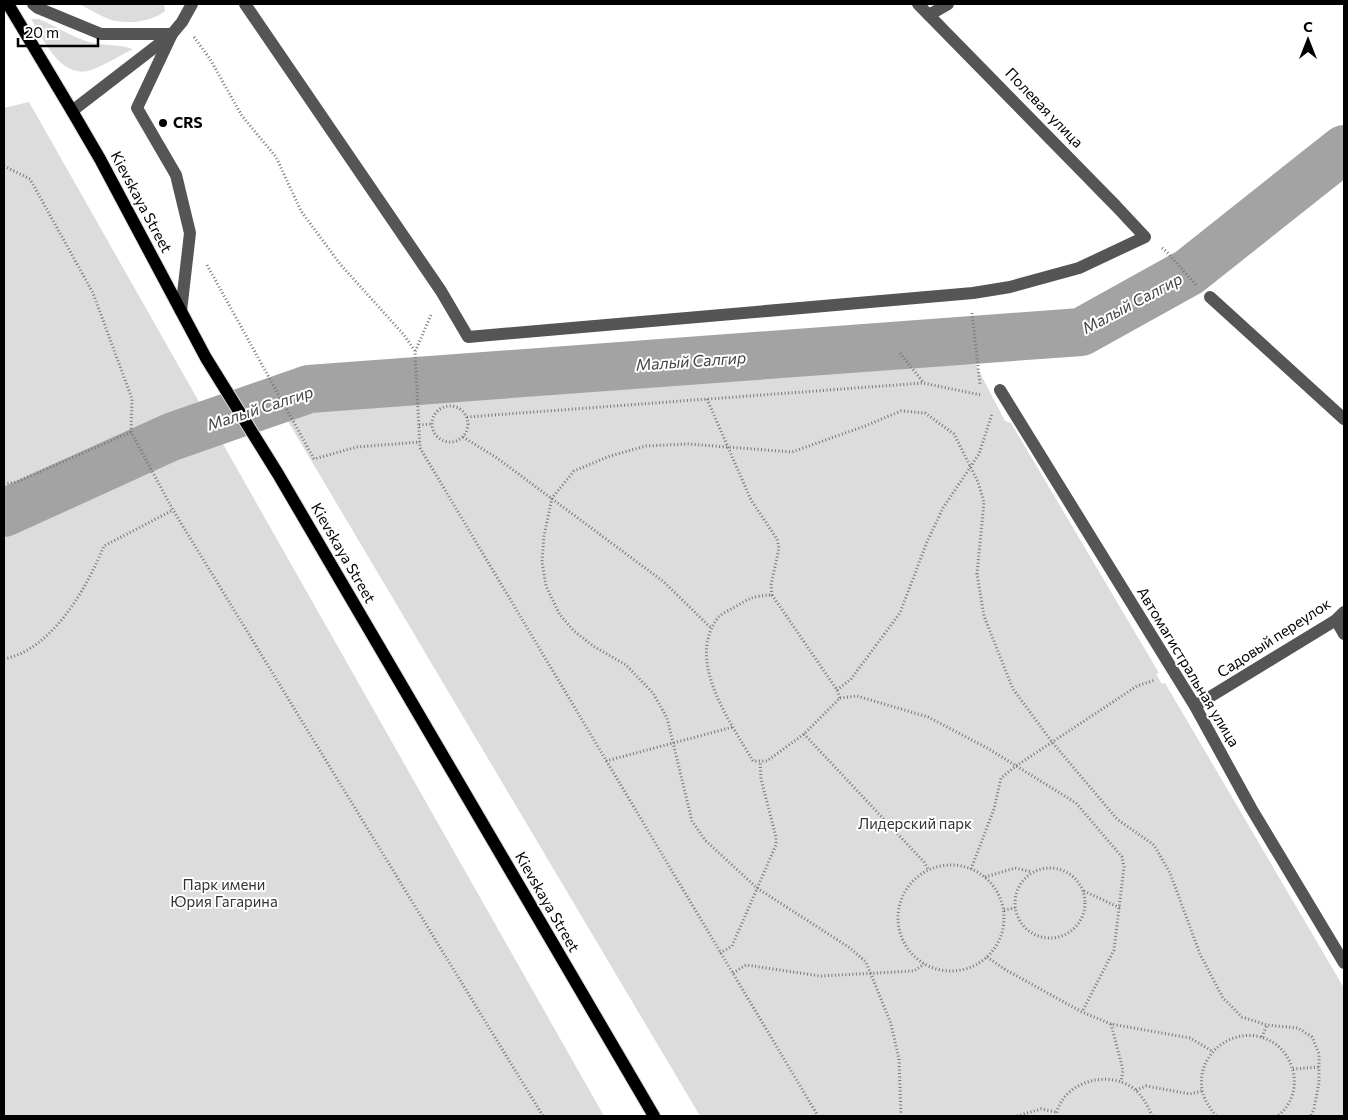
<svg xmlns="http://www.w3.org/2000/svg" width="1348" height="1120" viewBox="0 0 1348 1120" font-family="Commissioner,sans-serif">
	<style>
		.green { fill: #dcdcdc }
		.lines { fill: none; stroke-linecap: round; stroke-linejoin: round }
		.river { stroke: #a3a3a3; stroke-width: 48 }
		.major-casing { stroke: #dbdbdb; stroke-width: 14 }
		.path { stroke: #777; stroke-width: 3; stroke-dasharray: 1 2.5; stroke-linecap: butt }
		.minor { stroke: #555; stroke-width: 12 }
		.major { stroke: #000; stroke-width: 12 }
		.poi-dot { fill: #000; stroke: #fff; stroke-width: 2 }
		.labels { text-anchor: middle; stroke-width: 4; stroke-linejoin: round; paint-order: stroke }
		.street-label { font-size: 15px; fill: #000; stroke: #fff }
		.poi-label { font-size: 15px; font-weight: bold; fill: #000; stroke: #fff; text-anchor: start }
		.park-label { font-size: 15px; fill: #333; stroke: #fff }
		.water-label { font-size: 16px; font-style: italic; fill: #444; stroke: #fff }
	</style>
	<rect width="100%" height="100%" fill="#fff"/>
	<g class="green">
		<path d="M79,4H164L165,11C152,21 133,24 116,21C104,19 90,9 79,4Z"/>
		<path d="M31,19H39C55,26 72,37 89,42C104,46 119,44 133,49C119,56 105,65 91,70C61,80 44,40 31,19Z"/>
		<path d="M29,102L604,1116H4V108Z"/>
		<path d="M968,345L969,352L1005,421L1011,423L1159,673L1156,674L1162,684L1165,683L1344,988V1116H700L280,408L305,393L437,386L835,358L865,354L869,355L919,353Z"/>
	</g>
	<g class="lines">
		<path class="river" d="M4,513L171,437L309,389L1081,332L1189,272L1344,149"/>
		<defs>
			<path id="major" d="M8,4L72,111L100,159L206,358L278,474L654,1116"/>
		</defs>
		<use href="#major" class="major-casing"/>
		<g class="path">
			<path d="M194,37L210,59L242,116L276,157L301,211L340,264L404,335L415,351"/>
			<path d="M4,166L30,179L93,293L132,399L131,432L173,510L543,1116"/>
			<path d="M1162,248L1166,251L1196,285"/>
			<path d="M207,265L314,459L357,447L420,442"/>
			<path d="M972,313L980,384"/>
			<path d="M431,315L415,352L420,448L818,1116"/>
			<path d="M900,353L923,382"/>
			<path d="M707,399L751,500L777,539L779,548L771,585L772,595"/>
			<circle cx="450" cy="424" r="18"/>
			<path d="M467,417L923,383L981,395"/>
			<path d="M419,425L432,424"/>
			<path d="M463,437L497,458L664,582L712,629"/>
			<path d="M4,484L16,482L131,432"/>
			<path d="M772,595L837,690L840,698L804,734L767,761H753C731,723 686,662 717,619C720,614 728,611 733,608C750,598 752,596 772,595Z"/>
			<path d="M4,659C53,649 86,589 104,546L173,510"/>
			<path d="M837,690L851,679L900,613L927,542L943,508L979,454L992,414"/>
			<path d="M840,698L857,696L928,717L989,749L1076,803L1122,857L1124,867L1114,950L1082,1012"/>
			<path d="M804,734L924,862L928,869"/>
			<path d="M606,761L733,727"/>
			<circle cx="951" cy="918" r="53"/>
			<circle cx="1050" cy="903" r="35"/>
			<path d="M971,869L994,809L1001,778L1016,766L1137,686L1155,680"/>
			<path d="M985,877L1015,868L1032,872"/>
			<path d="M1084,891L1120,908"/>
			<path d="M1004,910L1015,908"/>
			<path d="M720,953L732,946L776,845V837L761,779L760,761"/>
			<path d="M987,957L1006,970L1082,1012L1111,1024L1190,1038L1212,1051"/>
			<path d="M733,973L746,965L820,976L914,971L924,964"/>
			<path d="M1111,1024L1123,1070L1121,1082"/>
			<path d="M1262,1037L1267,1025"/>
			<path d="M1293,1069L1319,1067"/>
			<path d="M1136,1090L1146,1086L1190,1094L1202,1091"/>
			<path d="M901,1116L899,1059L891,1024L866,962L850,948L757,888L705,840L692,821L667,718L653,693L626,665L593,646L574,631L560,615L546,586L542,562L544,536L552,498L574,471L610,456L646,446L688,444L792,452L865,426L901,411L925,413L954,434L978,482L984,502L977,574L984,616L1013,689L1052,742L1117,819L1154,845L1170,873L1200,954L1223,998L1242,1017L1267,1025L1298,1028L1312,1037L1319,1054V1083L1314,1108L1311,1116"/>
			<path d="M1017,1116L1041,1109L1056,1112"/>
			<path d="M1056,1116C1061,1084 1103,1070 1130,1086C1141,1093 1147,1104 1152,1116"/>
			<path d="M1216,1116C1210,1108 1204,1100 1202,1090C1195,1046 1249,1017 1281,1049C1288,1056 1292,1065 1294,1076C1296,1091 1290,1106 1278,1116"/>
		</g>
		<g class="minor">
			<path d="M33,4L38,8L101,34H172"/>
			<path d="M245,4L441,291L468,337L973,293L1010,287L1079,268L1145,237L1116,206L918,4"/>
			<path d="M929,15L948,4"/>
			<path d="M172,34L137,108L176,175L190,233L181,311"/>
			<path d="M72,111L172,34L182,22L192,4"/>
			<path d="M1210,297L1344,419"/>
			<path d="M1000,390L1195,706L1251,808L1344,963"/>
			<path d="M1336,620L1344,634"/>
			<path d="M1195,706L1336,620L1344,612"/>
		</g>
		<use href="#major" class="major"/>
	</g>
	<circle class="poi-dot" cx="163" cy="123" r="5"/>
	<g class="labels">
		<g class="street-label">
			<text transform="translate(1044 108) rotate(46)" y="5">Полевая улица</text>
			<text transform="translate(141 202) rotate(62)" y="5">Kievskaya Street</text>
			<text transform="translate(343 553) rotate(60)" y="5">Kievskaya Street</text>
			<text transform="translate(1274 638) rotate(-33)" y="5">Садовый переулок</text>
			<text transform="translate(1188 667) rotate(59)" y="5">Автомагистральная улица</text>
			<text transform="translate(547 902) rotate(60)" y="5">Kievskaya Street</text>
		</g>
		<g class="poi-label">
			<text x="173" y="128">CRS</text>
		</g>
		<g class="park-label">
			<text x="915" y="829">Лидерский парк</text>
			<text x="224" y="890">Парк имени<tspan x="224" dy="17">Юрия Гагарина</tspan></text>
		</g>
		<g class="water-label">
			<text transform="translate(1132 303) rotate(-28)" y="6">Малый Салгир</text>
			<text transform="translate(691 361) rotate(-4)" y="6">Малый Салгир</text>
			<text transform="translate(260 408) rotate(-18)" y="6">Малый Салгир</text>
		</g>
	</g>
	<rect width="1348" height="1120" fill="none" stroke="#000000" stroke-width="10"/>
	<g transform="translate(1308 40)" stroke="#ffffff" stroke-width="4" paint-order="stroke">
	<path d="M0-4L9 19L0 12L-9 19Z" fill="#000000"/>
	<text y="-8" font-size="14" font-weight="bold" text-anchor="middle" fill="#000000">С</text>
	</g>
	<path d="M18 38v8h80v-8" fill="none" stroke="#000000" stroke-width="2.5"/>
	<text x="25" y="38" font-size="15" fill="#000000" stroke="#ffffff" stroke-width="4" paint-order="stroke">20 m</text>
</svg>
